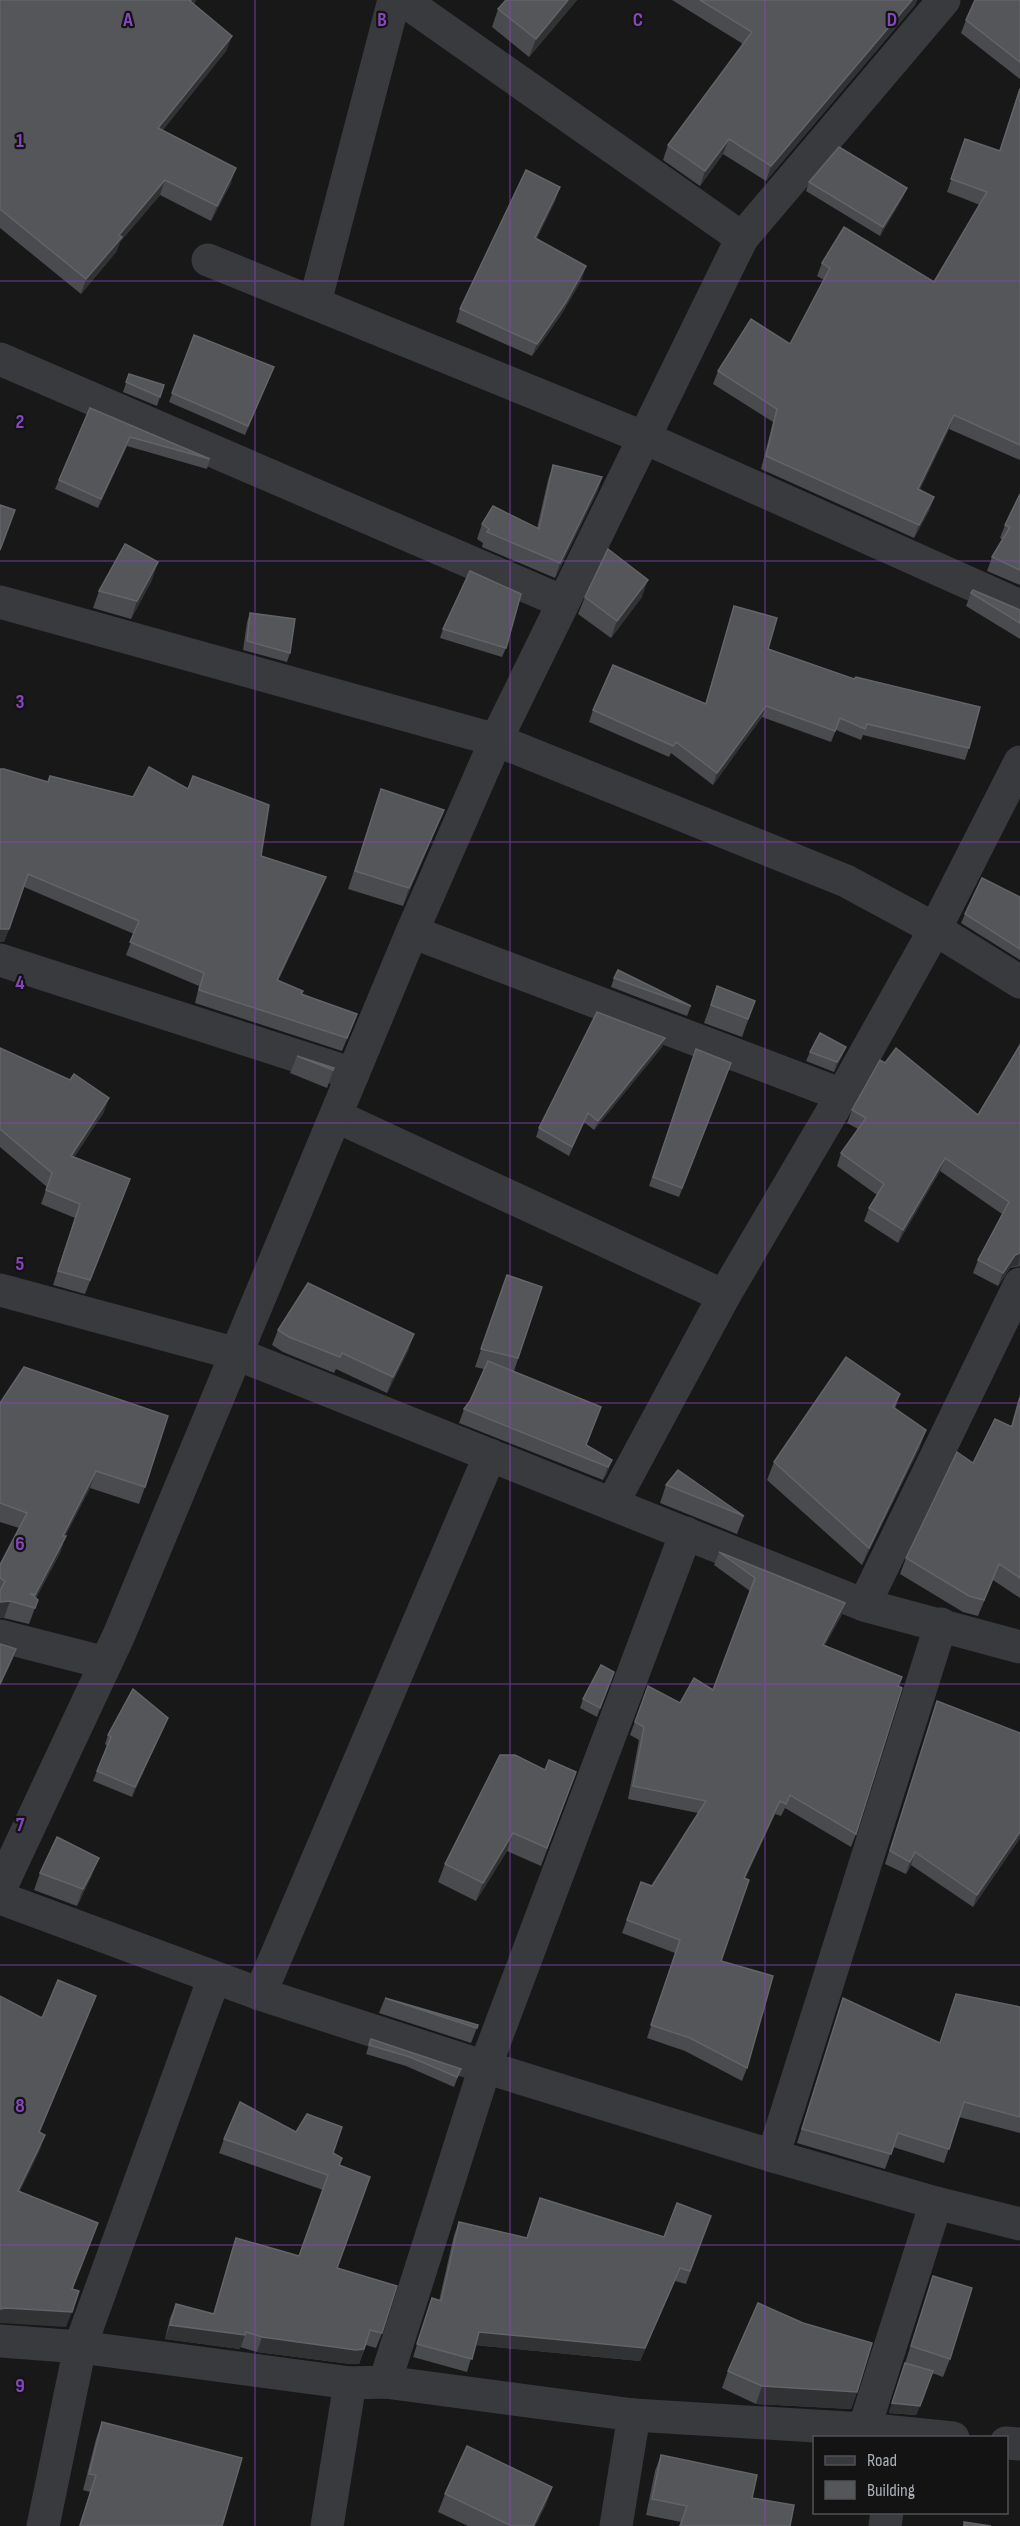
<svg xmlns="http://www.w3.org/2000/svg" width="1020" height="2526" viewBox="0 0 1020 2526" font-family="'Sofia Sans Condensed',sans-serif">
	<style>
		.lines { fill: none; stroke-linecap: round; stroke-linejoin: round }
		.minor { stroke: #393a3e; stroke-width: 33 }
		.wall { fill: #494b4e }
		.shaded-wall { fill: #313234 }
		.building { fill: #545659; stroke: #626468; stroke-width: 1.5 }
		.grid { fill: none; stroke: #8546be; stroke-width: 1.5; stroke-opacity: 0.55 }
		.grid-label { font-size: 20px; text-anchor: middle; font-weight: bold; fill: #8546be; stroke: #131314; stroke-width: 4.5; stroke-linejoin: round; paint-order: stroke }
	</style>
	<rect width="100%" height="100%" fill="#181819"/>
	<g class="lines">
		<g class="minor">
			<path d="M403,0L742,238"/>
			<path d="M208,260L645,438L1020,606"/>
			<path d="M315,302L394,0"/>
			<path d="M0,359L563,602"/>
			<path d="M0,602L496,740L846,881L935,929L1020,982"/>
			<path d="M412,932L842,1095"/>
			<path d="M0,960L353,1074"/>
			<path d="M336,1116L724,1296"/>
			<path d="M0,1290L237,1354L864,1605L1020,1647"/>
			<path d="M612,1504L724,1296L842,1095L935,929L1020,762"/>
			<path d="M864,1605L1020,1284"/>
			<path d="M0,1636L106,1663"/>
			<path d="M0,1889L119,1635L412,932L496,740L742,238L944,0"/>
			<path d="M0,1898L260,1994L485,2067L773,2156L936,2203L1020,2224"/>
			<path d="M260,1994L490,1455"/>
			<path d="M773,2156L941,1624"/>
			<path d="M0,2341L80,2347L350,2383L385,2382L634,2415L864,2429L953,2438"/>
			<path d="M385,2382L485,2067L686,1533"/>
			<path d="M864,2429L936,2203"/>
			<path d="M1006,2443L1020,2444"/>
			<path d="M43,2526L80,2347L214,1978"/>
			<path d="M327,2526L350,2383"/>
			<path d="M616,2526L634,2415"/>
			<path d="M885,2526L887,2512"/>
		</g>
	</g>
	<g class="wall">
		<path d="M0,0H196L194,4L232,36L226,51L162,131L231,183L211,221L160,195L120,242L116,252L81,294L0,228Z"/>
		<path d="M506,0H577L529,57L492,27L498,9Z"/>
		<path d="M672,0H917L915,5L766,181L723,154L700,186L663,160L668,145L743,44Z"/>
		<path d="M1020,0V79L961,33L966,20Z"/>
		<path d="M1020,87V460L949,429L920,489L934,497L929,511L914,538L761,469L773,422L713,384L718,371L790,344L824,280L817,276L822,263L934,282L980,205L947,192L965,139L999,151Z"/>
		<path d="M809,182L907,188L903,197L880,236L806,191Z"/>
		<path d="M556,199L537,238L582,279L561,315L532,356L456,322L460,309Z"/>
		<path d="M194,335L270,376L245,435L169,402Z"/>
		<path d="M129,374L160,397L157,406L123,392Z"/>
		<path d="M90,408L210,459L207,469L127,446L98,508L55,489Z"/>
		<path d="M553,465L602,477L597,492L555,578L482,547L483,543L477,539L482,524L537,528L548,480Z"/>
		<path d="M1020,494V585L987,571L992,557L1003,540L1000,538L1005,525Z"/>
		<path d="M152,580L131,619L93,608L99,591Z"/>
		<path d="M971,593L1020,610V639L966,606Z"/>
		<path d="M585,597H642L611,638L578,614Z"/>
		<path d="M734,606L768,649L969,748L965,760L863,735L861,740L836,730L831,742L762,717L713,785L671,753L669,757L589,722L593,710L705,704Z"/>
		<path d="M250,613L290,653L287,662L243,650L247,622Z"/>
		<path d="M443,629L506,648L502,657L440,638Z"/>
		<path d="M50,776L261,856L321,890L278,981L301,994L357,1014L342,1051L195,1003L199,986L126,955L134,934L24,887L4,942Z"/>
		<path d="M381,789L437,827L403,906L348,889Z"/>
		<path d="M1020,897V960L961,923L965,914Z"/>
		<path d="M614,978L691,1006L687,1016L611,987Z"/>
		<path d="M717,986L755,1001L742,1037L704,1023Z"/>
		<path d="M665,1038L662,1047L594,1130L584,1122L569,1156L536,1137L539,1128Z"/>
		<path d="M1020,1045V1266L1010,1268L998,1286L973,1273L978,1260L1002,1214L940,1171L898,1243L864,1221L869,1208L877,1195L837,1166L841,1153L858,1129L847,1123L852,1110L978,1115Z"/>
		<path d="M846,1047L842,1056L834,1072L806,1061L810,1052Z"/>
		<path d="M0,1048L104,1112L74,1157L125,1193L85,1294L53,1285L75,1218L41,1204L47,1187L0,1147Z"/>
		<path d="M696,1049L731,1063L679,1197L649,1186Z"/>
		<path d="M297,1056L334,1068L327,1088L290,1073Z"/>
		<path d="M507,1275L542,1287L514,1371L586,1445L612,1460L603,1480L459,1423L464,1409L470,1401L484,1369L475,1367Z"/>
		<path d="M278,1330L409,1349L387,1393L336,1369L334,1373L283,1352L272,1345Z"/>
		<path d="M900,1394L895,1409L920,1447L862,1565L767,1480L774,1462Z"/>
		<path d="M1020,1394V1598L993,1580L978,1616L963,1612L900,1574L906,1558L973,1463L1011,1426Z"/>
		<path d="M0,1403L145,1487L139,1504L90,1488L65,1536L60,1553L36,1598L38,1600L29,1624L4,1618H0V1565L19,1528L0,1522Z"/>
		<path d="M666,1485L744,1516L737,1534L660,1503Z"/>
		<path d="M719,1552L845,1603L841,1616L825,1645L899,1687L856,1834L851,1847L785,1808L781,1816L775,1814L745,1879L721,1961L747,2068L742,2081L685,2051L647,2038L675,1953L622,1933L641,1882L652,1886L698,1813L628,1799L639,1740L630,1735L648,1686L680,1703L713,1690L750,1591L714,1565Z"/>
		<path d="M614,1672L597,1717L580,1708L583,1699Z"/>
		<path d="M937,1701L1020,1838L973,1907L911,1865L906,1874L885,1864Z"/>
		<path d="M168,1718L132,1797L93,1781L107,1746L105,1744L108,1735Z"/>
		<path d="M545,1770L576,1772L541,1866L507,1851L476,1901L438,1882L445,1864Z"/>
		<path d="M40,1873L92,1875L77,1906L34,1890Z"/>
		<path d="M385,1998L478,2025L471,2043L379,2013Z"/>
		<path d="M843,1998L939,2043L1020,2007V2133L959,2117L944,2163L893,2147L885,2169L797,2143Z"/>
		<path d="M371,2039L461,2069L454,2087L406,2066L366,2054Z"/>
		<path d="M224,2139L333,2153L342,2158L340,2165L337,2268L382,2333L376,2348L366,2345L359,2364H351L257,2352L240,2347V2349L165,2339L170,2318L176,2304L213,2314L231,2252L236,2238L299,2256L323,2190L219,2153Z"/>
		<path d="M540,2198L664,2237L711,2216L686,2284L675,2281L640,2361L475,2345L467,2372L413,2357L432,2298L439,2301L454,2235L459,2222L527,2238Z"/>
		<path d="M933,2276L950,2359L943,2377L932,2373L916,2415L889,2413Z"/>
		<path d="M728,2371L857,2392L851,2409L756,2404L722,2388Z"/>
		<path d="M102,2422L222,2526H79L90,2492L83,2490L96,2439Z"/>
		<path d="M661,2455L752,2498L681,2522L646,2515L655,2471Z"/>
		<path d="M552,2487L546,2504L535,2526H468L438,2512L445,2494Z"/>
	</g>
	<g class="shaded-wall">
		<path d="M191,0H196L193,9L190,1Z"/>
		<path d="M568,0H577L529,57L536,39Z"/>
		<path d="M912,0H917L915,5L766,181L771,166Z"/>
		<path d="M232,36L226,51L152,143L158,128Z"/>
		<path d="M729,139L723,154L700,186L705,171Z"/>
		<path d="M236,168L231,183L211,221L217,206Z"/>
		<path d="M165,180L160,195L120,242L116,252L81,294L86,279L119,235Z"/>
		<path d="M560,187L556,199L531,250L535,238Z"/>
		<path d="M907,188L903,197L880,236L883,227Z"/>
		<path d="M586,266L582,279L561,315L532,356L537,344Z"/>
		<path d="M954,415L949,429L914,502L918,489Z"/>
		<path d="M130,437L127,446L98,508L101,499Z"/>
		<path d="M602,477L597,492L555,578L560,563Z"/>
		<path d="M934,497L929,511L914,538L919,525Z"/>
		<path d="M158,562L152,580L131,619L137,601Z"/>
		<path d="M648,580L642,597L611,638L617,621Z"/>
		<path d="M766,706L762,717L713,785L717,773Z"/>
		<path d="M444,810L437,827L403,906L409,888Z"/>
		<path d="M326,877L321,890L272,993L277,980Z"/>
		<path d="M0,929H9L4,942H0Z"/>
		<path d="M665,1038L662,1047L594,1130L598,1121Z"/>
		<path d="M846,1047L842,1056L834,1072L837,1062Z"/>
		<path d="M109,1098L104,1112L66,1170L71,1156Z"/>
		<path d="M945,1158L940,1171L898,1243L903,1230Z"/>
		<path d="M1020,1253L1019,1265L1010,1268L998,1286L1003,1273L1015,1255Z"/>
		<path d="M414,1334L409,1349L387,1393L393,1377Z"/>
		<path d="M926,1430L920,1447L862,1565L869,1548Z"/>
		<path d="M612,1460L607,1474L603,1480L608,1467Z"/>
		<path d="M96,1471L90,1488L57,1552L63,1536Z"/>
		<path d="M66,1536L60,1553L31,1607L35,1595Z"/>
		<path d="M10,1601L4,1618H0V1602Z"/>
		<path d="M845,1603L841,1616L818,1658L823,1645Z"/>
		<path d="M16,1649L13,1659L0,1686V1684Z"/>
		<path d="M168,1718L164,1727L132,1797L135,1787Z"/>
		<path d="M780,1801L775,1814L739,1891L744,1878Z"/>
		<path d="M1020,1832V1838L973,1907L977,1895Z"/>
		<path d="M513,1833L507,1851L476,1901L483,1883Z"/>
		<path d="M915,1852L911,1865L906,1874L910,1862Z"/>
		<path d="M99,1858L92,1875L77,1906L83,1889Z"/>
		<path d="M96,1996L90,2011L34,2147L39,2132Z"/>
		<path d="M45,2135L40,2150L13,2206L18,2191Z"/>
		<path d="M680,2268L675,2281L640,2361L474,2345L479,2332Z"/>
		<path d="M6,2308L72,2312L66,2327L0,2323V2309Z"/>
		<path d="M170,2325L245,2335L240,2349L165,2339Z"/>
		<path d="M262,2337L364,2349L359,2364H351L257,2352Z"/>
		<path d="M762,2386L857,2392L851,2409L756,2404Z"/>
		<path d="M892,2403L920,2406L916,2415L889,2413Z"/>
		<path d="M552,2487L546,2504L535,2526H533Z"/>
	</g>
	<g class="building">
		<path d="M0,0H191L190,1L232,36L158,128L236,168L217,206L165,180L119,235L122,237L86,279L0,209Z"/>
		<path d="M506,0H568L536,39L498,9Z"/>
		<path d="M700,0H912L771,166L729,139L705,171L668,145L752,32Z"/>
		<path d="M975,0H1020V62L966,20Z"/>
		<path d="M1020,89V445L954,415L918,489L934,497L919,525L766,456L777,409L718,371L751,319L790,344L830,268L822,263L844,227L934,282L987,192L951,179L965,139L1000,151Z"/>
		<path d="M839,147L907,188L883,227L809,182Z"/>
		<path d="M526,170L560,187L535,238L586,266L566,302L537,344L460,309Z"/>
		<path d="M194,335L274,367L248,426L172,393Z"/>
		<path d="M129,374L164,385L160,397L126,382Z"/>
		<path d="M90,408L210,459L130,437L101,499L59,480Z"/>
		<path d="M553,465L602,477L560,563L487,532L489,529L482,524L493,506L539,529Z"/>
		<path d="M1020,494V570L992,557L1010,527L1005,525Z"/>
		<path d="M0,505L15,510L0,550Z"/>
		<path d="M125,544L158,562L137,601L99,591Z"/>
		<path d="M608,549L648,580L617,621L585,597Z"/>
		<path d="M470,571L521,594L506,648L443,629Z"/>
		<path d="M973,590L1020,610V623L971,593Z"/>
		<path d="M734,606L777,618L768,649L854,679L856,677L980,707L969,748L867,724L865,729L840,718L835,731L766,706L717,773L676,742L673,746L593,710L613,665L706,704Z"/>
		<path d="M250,613L295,619L290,653L247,641Z"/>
		<path d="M149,767L188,789L193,776L269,805L261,856L326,877L277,980L303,991L301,994L357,1014L347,1038L199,990L204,973L130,942L139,921L28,874L9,929H0V769H4L48,782L50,776L133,797Z"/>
		<path d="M381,789L444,810L409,888L355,871Z"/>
		<path d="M982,878L1020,897V949L965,914Z"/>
		<path d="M618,970L691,1006L614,978Z"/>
		<path d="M717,986L755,1001L748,1019L711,1005Z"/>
		<path d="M597,1012L665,1038L598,1121L588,1113L572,1147L539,1128Z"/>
		<path d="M820,1033L846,1047L837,1062L810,1052Z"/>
		<path d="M1020,1045V1253L1015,1255L1003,1273L978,1260L1009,1202L945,1158L903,1230L869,1208L884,1184L841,1153L866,1118L852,1110L880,1060L885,1063L896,1048L978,1115Z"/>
		<path d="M0,1048L70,1080L74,1074L109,1098L71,1156L130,1179L90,1280L58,1271L80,1204L46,1190L52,1173L0,1129Z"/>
		<path d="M696,1049L731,1063L682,1188L653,1177Z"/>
		<path d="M297,1056L334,1068L333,1070Z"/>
		<path d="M507,1275L542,1287L518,1358L481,1349Z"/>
		<path d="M308,1283L414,1334L393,1377L342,1353L340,1357L289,1337L278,1330Z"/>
		<path d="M846,1357L900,1394L893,1407L926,1430L869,1548L774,1462Z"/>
		<path d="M488,1361L601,1407L586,1445L612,1460L608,1467L464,1409L470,1401Z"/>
		<path d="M24,1367L168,1416L145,1487L96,1471L63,1536H66L35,1595L30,1593L38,1600L35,1608L10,1601L0,1602V1591L5,1581L0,1578V1565L27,1513L0,1503V1403Z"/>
		<path d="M1020,1398V1578L999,1564L984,1600L969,1596L906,1558L957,1452L973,1463L995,1419L1012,1427Z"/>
		<path d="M678,1470L744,1516L666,1485Z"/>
		<path d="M719,1552L845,1603L823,1645L902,1677L898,1686L902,1688L856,1834L790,1795L786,1804L780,1801L744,1878L749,1880L721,1961L773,1976L747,2068L690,2038L651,2025L680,1940L627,1920L641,1882L652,1886L706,1801L633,1786L644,1727L635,1722L648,1686L680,1703L694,1678L713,1690L755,1578Z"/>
		<path d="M0,1644L16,1649L0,1684Z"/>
		<path d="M601,1665L614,1672L600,1708L583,1699Z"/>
		<path d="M133,1689L168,1718L135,1787L97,1771L111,1737L108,1735Z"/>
		<path d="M937,1701L1020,1733V1832L977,1895L915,1852L910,1862L890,1851Z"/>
		<path d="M500,1755H515L545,1770L549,1760L576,1772L547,1848L513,1833L483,1883L445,1864Z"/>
		<path d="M57,1837L99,1858L83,1889L40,1873Z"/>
		<path d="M58,1980L96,1996L39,2132L45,2135L18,2191L98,2223L72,2289L79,2291L72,2312L6,2308L0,2309V1996L42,2018Z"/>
		<path d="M956,1994L1020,2007V2117L964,2102L949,2149L898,2133L891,2154L802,2129L843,1998L940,2043Z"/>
		<path d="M385,1998L478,2025L477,2028Z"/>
		<path d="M371,2039L461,2069L457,2077L410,2057L369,2045Z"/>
		<path d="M240,2102L296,2132L307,2114L342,2127L333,2153L342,2158L339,2165L370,2177L337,2268L397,2286L382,2333L370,2330L364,2349L356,2350L262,2337L246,2332L245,2335L170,2325L176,2304L214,2314L236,2238L299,2256L328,2175L224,2139Z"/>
		<path d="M540,2198L664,2237L677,2203L711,2216L690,2271L680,2268L645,2348L479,2332L472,2359L417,2344L432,2298L441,2301L459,2222L527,2238Z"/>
		<path d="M933,2276L972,2288L950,2359L911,2346Z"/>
		<path d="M758,2303L803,2323L872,2343L857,2392L762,2386L728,2371Z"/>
		<path d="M905,2363L933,2371L920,2406L892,2403Z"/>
		<path d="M102,2422L242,2458L222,2526H80L96,2475L89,2474Z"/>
		<path d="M467,2446L552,2487L533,2526H512L445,2494Z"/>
		<path d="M661,2455L757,2475L752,2498L794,2505L790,2526H680L687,2506L652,2499Z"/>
		<path d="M964,2522L991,2526H964Z"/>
	</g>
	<path class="grid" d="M255,0V2526M510,0V2526M765,0V2526M0,281H1020M0,561H1020M0,842H1020M0,1123H1020M0,1403H1020M0,1684H1020M0,1965H1020M0,2245H1020"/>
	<g class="grid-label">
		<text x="128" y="26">A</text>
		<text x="382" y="26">B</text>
		<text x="638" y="26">C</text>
		<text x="892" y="26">D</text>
		<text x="20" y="147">1</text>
		<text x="20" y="428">2</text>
		<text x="20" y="708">3</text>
		<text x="20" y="989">4</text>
		<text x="20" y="1270">5</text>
		<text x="20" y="1550">6</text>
		<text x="20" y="1831">7</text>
		<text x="20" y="2112">8</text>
		<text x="20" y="2392">9</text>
	</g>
	<rect x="813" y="2436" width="195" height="78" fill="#131314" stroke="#505256" stroke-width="1.5"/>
	<rect x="825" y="2456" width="30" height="9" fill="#393a3e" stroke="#505256" stroke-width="1.5"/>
	<text x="867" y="2466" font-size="18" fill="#abb0b8">Road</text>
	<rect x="825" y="2481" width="30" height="18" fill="#545659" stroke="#505256" stroke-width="1.5"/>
	<text x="867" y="2496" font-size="18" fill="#abb0b8">Building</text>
</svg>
